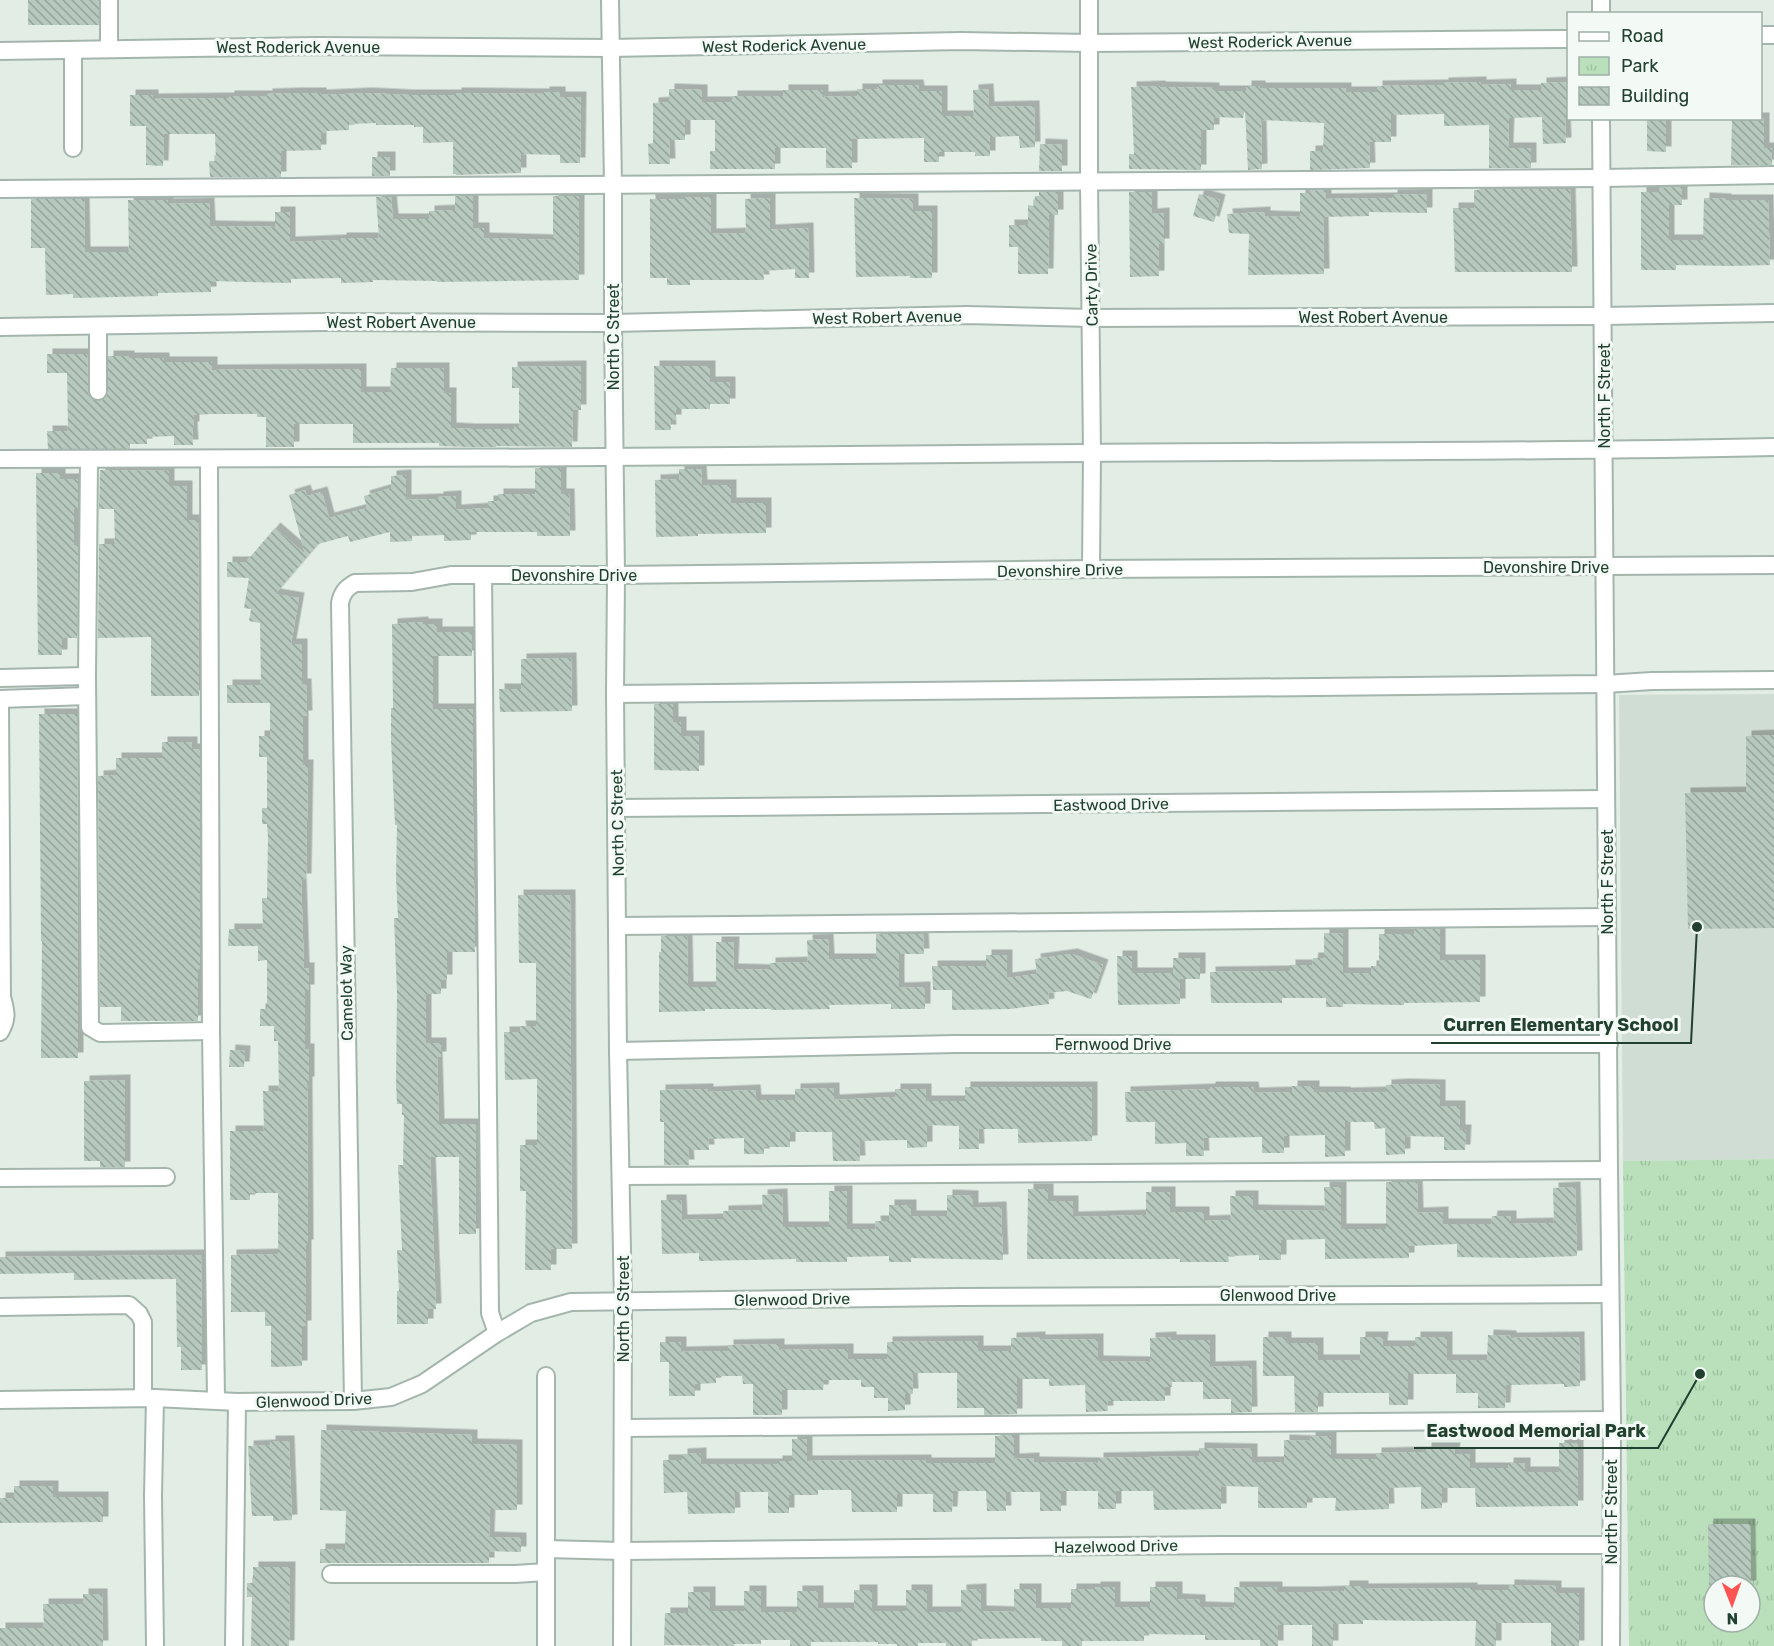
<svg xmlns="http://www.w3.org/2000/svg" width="1774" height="1646" viewBox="0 0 1774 1646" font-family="Rubik,sans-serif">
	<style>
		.built { fill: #d0ddd4 }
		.park { fill: url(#park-tufts); fill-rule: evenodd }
		.building { fill: url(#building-back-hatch); filter: url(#shadow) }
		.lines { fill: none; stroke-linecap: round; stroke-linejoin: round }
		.minor-casing { stroke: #a4b6ac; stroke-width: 20 }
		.minor { stroke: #fff; stroke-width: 16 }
		.labels { text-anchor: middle; stroke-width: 6; stroke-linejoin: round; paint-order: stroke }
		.street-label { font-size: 16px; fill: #214030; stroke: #f3f9f5 }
		.leader { fill: none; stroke: #214030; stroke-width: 2 }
		.callout-dot { fill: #214030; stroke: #f3f9f5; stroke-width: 2 }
		.callout-label { font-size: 18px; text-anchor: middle; font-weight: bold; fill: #214030; stroke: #f3f9f5; stroke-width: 6; stroke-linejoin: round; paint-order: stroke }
	</style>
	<defs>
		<pattern id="park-tufts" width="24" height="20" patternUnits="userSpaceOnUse" patternTransform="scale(1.5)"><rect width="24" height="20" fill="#b9e0bb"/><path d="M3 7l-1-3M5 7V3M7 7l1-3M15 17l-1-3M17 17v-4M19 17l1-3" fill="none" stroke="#9fc1a1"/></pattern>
		<pattern id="building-back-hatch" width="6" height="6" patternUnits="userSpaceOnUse" patternTransform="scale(1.5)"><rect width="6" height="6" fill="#b7c8be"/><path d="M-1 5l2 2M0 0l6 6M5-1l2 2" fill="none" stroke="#94a49b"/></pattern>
		<filter id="shadow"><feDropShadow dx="5.5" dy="-5.5" stdDeviation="0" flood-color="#0004"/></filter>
	</defs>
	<rect width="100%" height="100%" fill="#e2ede6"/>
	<path class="built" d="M1774,694V1159L1623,1161L1619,695Z"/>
	<path class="park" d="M1774,1159V1646H1629L1623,1161ZM1714,1586H1750V1622H1714Z"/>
	<g class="building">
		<rect x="28" y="0" width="71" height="25"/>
		<path d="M1481,82V85L1511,84V90H1541V83L1568,82L1569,118H1565L1566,143L1543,144L1542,117L1509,118L1508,148H1531V168H1489V125L1444,126V114L1391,115V142H1369L1370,168L1310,170V151H1323L1324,123L1261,120L1262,169L1248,170L1245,109L1243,118L1214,117V130H1201V170L1129,169V154H1134L1131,87L1160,86V87L1214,88V91H1246V86H1260V88H1346V92H1377V86L1443,85V83Z"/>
		<path d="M877,85H918L919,91H942V116H974L973,90L988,89L989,107L1034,106L1035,147L1020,148L1019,136L990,137V156H975V152H939V162H924V138L852,139V168H826V148H775V169H710V151H715V120H685V140H669L670,164H649L648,144L653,143V103L669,102V89L702,90V102H732V96H783V90H823V97L857,96V89H877Z"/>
		<path d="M544,92H560V97H581L580,163H560V155L521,154V173L456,175V174H453V142L423,143V127H414V125H376V123L349,124V130L326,131V133H321V150L281,151V177H210L209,161H216L215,134H164L163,166L146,165V126H130V95H153V99L229,98V96H267V94L296,93H321V95L367,93L408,95H456V93L544,94Z"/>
		<path d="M1647,118H1666V152L1647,151Z"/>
		<path d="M1732,118H1764V148H1772V165H1731Z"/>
		<path d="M1040,144L1062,145V171H1039Z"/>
		<rect x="372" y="157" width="18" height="19"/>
		<path d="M1682,187V205H1669V240H1703L1704,198L1726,199V200H1768L1770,265L1730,266L1676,265V270H1641V192H1659V188Z"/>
		<path d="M1489,189H1570L1572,272H1455L1453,208H1474V190Z"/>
		<path d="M1326,190V199L1392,198V195L1427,194V213L1369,212V216L1323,217L1324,274L1248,275L1249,234L1229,233L1227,214L1265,212V216L1300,217V193H1309V191Z"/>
		<path d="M1039,192H1058V215H1049L1048,274H1018V247H1009V225H1028V205L1034,206L1035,196H1039Z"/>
		<path d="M1129,192H1152V214L1164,213V244H1159V276L1130,277Z"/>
		<path d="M1199,194L1220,200L1214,222L1193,216Z"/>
		<path d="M455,196H473V228H484V238L553,240V196H579V280L437,282V281L373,280V282L341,283V278L291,279V283L211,281V292L158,293V296L73,298V294L46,295L45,248H31V199H84L85,252H129L128,200H168V204L209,203L210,226L275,227V212H290V242L341,240V238H379L376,197H391L393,219H429V211L455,210Z"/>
		<path d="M684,197H711V234L746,233L745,199L770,198V230L808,228L809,278H795V269L763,271L764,280H690V285H667V278H650V199H684Z"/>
		<path d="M854,198L913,199V211H932V278H910V276L856,277Z"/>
		<path d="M47,354H87L88,392L89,397L97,401L104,400L108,392V356H129V358H164V362H212V370L361,369V392H390L391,368H444V393H451V428L471,429H514V426H519V388H512V367L581,366V410H573L572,447L496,446V447H471L439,446V443H353V424H294V447H266V417H257V414H212L194,415V427H192L193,445H174V436L147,437V444H130V449H48L47,431H68L67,373H47Z"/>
		<path d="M654,366H710V382H730V404H710V409H676V420H670L671,430H655Z"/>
		<path d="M535,468H561V494H569L570,536H537V532H471V540L444,541V535L412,536V541L390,542V532L350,542L348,536L318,544L275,594L299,598L291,644H302V684H306L307,716H303V765H308L306,879H301L304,968H309V990H305V1049H309V1082H307L308,1245H306V1326H302V1366L271,1367V1326H265V1312H231V1255L278,1254V1193H250V1200H230V1131H264L263,1091H279L278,1041H274V1026H260V1009H267V960L258,961V946H228L229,929H263L262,898H267L268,837L267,824H262V808H267V757H259V736H270V703H227V685H261L260,623L249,621L251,609L244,608L249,578L227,577V562H246L275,528L305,554L289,495L305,490L307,496L322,492L329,518L367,508L364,496L391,488V476L406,475V500L438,499V497L456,496V510L488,508V501H498V494H535Z"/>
		<path d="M679,469H701L702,485H731V503H766V533L698,534V536L656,537L655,480L679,479Z"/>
		<path d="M100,470L169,471V486H187V520H198L199,696H151V637L98,638L99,544H115L114,509H99Z"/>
		<path d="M36,473H60V479H78V509H74V545H78L77,638H62V655H38Z"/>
		<path d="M423,622V624H437V632H472V656H433V709H473V741H472L475,952H447V980H441V994H426V1043H441V1057H437L439,1124H476V1234H459V1157H430L436,1309H428V1324H397V1291H399L397,1250H402L398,1165H403L404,1115H402V1104H397L396,1083L397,994L394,918H398L396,878L397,825H395L391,740V708H393L392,624Z"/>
		<path d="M571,658L572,711L500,712L499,689H521V659Z"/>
		<path d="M654,704H673V722H681V736H699V771L654,770Z"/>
		<path d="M39,714H77L78,1058H41L42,941H41Z"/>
		<path d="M1774,735V928L1688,929L1685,793L1746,792V736Z"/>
		<path d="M162,742H192V749H200V969H198V1021H121V1007H100L98,776L116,775V758H162Z"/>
		<path d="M518,895H570L572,1249H551V1270H525L526,1191H520V1145H537V1079L505,1080L504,1032H521L520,1026H536V963H519Z"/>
		<path d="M1414,929H1440V960H1480V1002L1404,1003V1005L1343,1004V1007H1326V998H1282V1003H1211L1210,972L1290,971V965H1312L1313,958H1324V933L1343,934V973H1371V966H1379V934H1414Z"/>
		<path d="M876,934H923L924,954H899V988L925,987V1009H891V1004L829,1005L830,1009L771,1010V1009H705V1011L659,1012V952H661V936H687L688,987H716V942H734L733,969L770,970V963L808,962L807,940L828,939L829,959H876Z"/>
		<path d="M1072,954L1103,965L1091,999L1067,991L1048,993L1049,1004L1010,1009L952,1010V990H933L932,966H986V955H1007V978L1037,974L1035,959Z"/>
		<path d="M1117,956H1132V973H1173V958H1200V979H1180V1004L1118,1005Z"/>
		<path d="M230,1050L245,1051L244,1067H229Z"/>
		<path d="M125,1080V1167H100V1161H84V1081Z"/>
		<path d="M1403,1084L1440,1085V1106H1460V1130H1466L1465,1150H1444V1137L1405,1136V1154L1386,1155L1385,1128L1375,1129L1374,1122H1345V1156L1325,1157V1135L1284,1136V1153H1262V1137L1203,1138L1204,1156H1186V1143L1155,1144V1122H1126L1125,1092L1210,1089V1087H1253L1254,1093L1292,1092V1086H1314V1092H1345V1093L1386,1092V1085Z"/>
		<path d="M965,1087H1092V1141L1018,1143V1129H978L979,1149H959V1126L927,1125V1147L907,1148V1140L859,1141L860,1161H833L832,1132H790V1147H764V1154H744V1138L708,1139L709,1150H688L689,1165H664V1122H660V1090L708,1089V1092L755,1090L756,1100H795V1089L834,1088V1100L895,1097V1089H926V1101H965Z"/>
		<path d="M1386,1182H1417L1418,1213L1443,1212V1224H1491L1492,1216H1511V1224L1554,1223L1553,1188L1575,1187L1577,1256L1523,1258L1457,1257V1244L1409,1246V1258L1325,1259V1239L1281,1240V1260H1259V1255L1228,1256L1229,1262H1180V1259H1027L1028,1189H1048V1201H1073V1217L1146,1215V1192H1170V1212H1204V1221L1231,1220L1230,1196H1253V1210L1325,1211L1324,1187H1341V1229H1386Z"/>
		<path d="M829,1191H847V1229H876L875,1221H889V1205H911V1216H947V1195L973,1196V1208L1001,1207L1003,1260L911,1258V1262H889V1256L847,1257V1262H796V1259L699,1261V1253L662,1254L661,1200H681L682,1220L723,1219V1211L763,1210L762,1195L782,1194L783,1227H829Z"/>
		<path d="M201,1255L202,1370H181V1347H177L176,1279L74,1280V1273L0,1274V1257Z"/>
		<path d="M1488,1335L1511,1336V1338L1579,1337L1580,1386L1564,1387V1384L1506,1385L1505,1408H1478V1393H1456V1374H1408V1405H1389V1393H1318V1412H1295L1294,1376H1263V1337H1286V1343H1318V1360H1360V1337H1383L1382,1346H1415V1337H1447V1360H1487Z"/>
		<path d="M1040,1337V1340L1098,1339V1361L1150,1362V1338L1171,1337V1340H1210V1367L1251,1366L1252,1412L1231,1413V1399H1203V1382H1172V1387H1165V1401H1107L1108,1411L1086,1412L1085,1385L1049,1386V1379H1017V1414L984,1415V1408H957V1373H912L913,1394H905V1410L888,1411V1398H874V1387H861V1380H824L823,1390H782V1415H753V1384H743L742,1376H716V1383L695,1384V1396H669V1362H660V1342H681V1352L728,1351V1345L779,1344V1350L848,1349V1359H887V1342L978,1341V1351H1011V1338Z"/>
		<path d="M321,1430L472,1435V1444L517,1445V1510H490L489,1537L521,1538V1552L489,1551V1563H320V1549H345L346,1511L320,1510Z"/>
		<path d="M1014,1435V1459L1034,1458V1462L1098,1463V1458L1199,1456V1448L1252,1449V1462H1284V1440L1310,1441V1437L1331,1436V1459H1376V1453L1426,1452V1448H1455L1454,1454H1470V1468H1508V1463H1525V1472H1559V1443H1578V1506L1476,1507L1475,1488H1442V1508L1421,1509V1487L1388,1488L1389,1509L1335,1511L1336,1498H1307V1508H1258V1487L1221,1486V1509L1154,1510L1153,1491H1116V1509H1098V1491H1061V1511H1040V1492H1005L1006,1511H987L986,1491H953L952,1512H933V1494H897V1512H852L851,1490H818V1495H789V1513H768V1492H734L735,1513L688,1514L687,1492L664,1493L663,1460H682V1454L701,1453V1464H777V1461H792V1439H807V1461L926,1460V1463H995V1436Z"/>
		<path d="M270,1441H289L292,1520L273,1521V1516H252L248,1446L270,1445Z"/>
		<path d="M14,1486H53V1497H103V1522L0,1523V1498H14Z"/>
		<path d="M1708,1524H1750L1751,1586H1709Z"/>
		<path d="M253,1567H290L289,1646H251L252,1597H247V1583H253Z"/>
		<path d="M1509,1585L1556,1586V1593H1579V1646H1551V1623H1496V1646H1475L1476,1621H1424L1363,1620V1624H1333V1646H1312V1625H1278V1646H1260V1640H1205V1635L1144,1634V1641H1082V1646H1062V1641H1041V1638L972,1639V1646H946V1643H918V1646H897V1644H878V1642H811V1646H790V1640H761V1644H734V1646L664,1645L665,1613H688V1592H710V1611H744V1591H761V1612H797V1591H818V1608H854V1590H872V1611H906V1590H927V1612H961V1590L981,1589V1611L1014,1612V1589H1036V1608H1071V1589H1095V1587H1115V1607H1150V1587H1177V1599L1200,1600V1607L1234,1608V1587H1277V1592H1313L1344,1591V1586H1363V1589L1472,1588V1590H1509Z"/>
		<path d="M83,1594H102L103,1646H0V1628H44L43,1604H83Z"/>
	</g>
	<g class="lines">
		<defs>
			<g id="minor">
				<path d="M109,0V49"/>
				<path d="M610,0L613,185V323L616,575L615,694L618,1051L623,1302L622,1646"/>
				<path d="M1089,0V181L1092,453L1091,569"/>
				<path d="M1601,0V14"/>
				<path d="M1760,35H1774"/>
				<path d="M73,50V148"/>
				<path d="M0,51L315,46L610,48L961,41L1090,43L1568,39"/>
				<path d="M1601,118L1609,1170L1612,1420L1611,1646"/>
				<path d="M0,189L1602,178L1774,175"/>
				<path d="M98,326V391"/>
				<path d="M0,327L325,322L613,323L967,315L1092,318L1604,316L1774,313"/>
				<path d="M0,459C363,460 725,456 1088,453C1316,451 1545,452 1774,447"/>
				<path d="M89,460L87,676L90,1027L100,1033L211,1031"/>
				<path d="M209,460L211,1031L216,1400"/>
				<path d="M483,575L490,1313L497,1333"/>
				<path d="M0,678L87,676"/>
				<path d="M615,694L1605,684L1652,681L1774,680"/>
				<path d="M0,699L87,696"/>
				<path d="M0,707L2,997C6,1012 8,1018 0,1032"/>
				<path d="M617,808L1606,799"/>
				<path d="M618,926L1607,917"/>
				<path d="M618,1051L956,1044H1609"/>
				<path d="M621,1176L1609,1170"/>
				<path d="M0,1178L166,1177"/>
				<path d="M0,1307L129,1305L139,1314L143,1322V1398"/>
				<path d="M546,1376V1646"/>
				<path d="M155,1398L153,1496L155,1646"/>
				<path d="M0,1400L155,1398L237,1402L353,1401L391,1397L422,1384L497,1333L531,1313L571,1302L959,1297L1610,1294"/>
				<path d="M353,1401L340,603C342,593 346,588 355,583L412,582L451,575H616L1091,569L1774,565"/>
				<path d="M623,1428L1612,1420"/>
				<path d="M547,1549L622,1551L1221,1545H1611"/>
				<path d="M331,1574H515L546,1572"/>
				<path d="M234,1646L237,1402"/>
			</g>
		</defs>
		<use href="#minor" class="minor-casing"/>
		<use href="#minor" class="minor"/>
	</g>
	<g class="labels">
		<g class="street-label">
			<text transform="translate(1270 41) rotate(-1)" y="6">West Roderick Avenue</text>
			<text transform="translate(784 45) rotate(-1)" y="6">West Roderick Avenue</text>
			<text x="298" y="53">West Roderick Avenue</text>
			<text transform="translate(1091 285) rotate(-91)" y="6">Carty Drive</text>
			<text transform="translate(887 317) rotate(-1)" y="6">West Robert Avenue</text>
			<text x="1373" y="323">West Robert Avenue</text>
			<text x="401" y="328">West Robert Avenue</text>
			<text transform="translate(613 337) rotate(-90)" y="6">North C Street</text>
			<text transform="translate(1604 396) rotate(-90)" y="6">North F Street</text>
			<text x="1546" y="573">Devonshire Drive</text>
			<text transform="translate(1060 570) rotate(-1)" y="6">Devonshire Drive</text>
			<text x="574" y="581">Devonshire Drive</text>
			<text transform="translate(1111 804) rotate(-1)" y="6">Eastwood Drive</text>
			<text transform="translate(617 823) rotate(-91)" y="6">North C Street</text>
			<text transform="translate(1607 882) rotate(-90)" y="6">North F Street</text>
			<text transform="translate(346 993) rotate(-91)" y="6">Camelot Way</text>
			<text x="1113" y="1050">Fernwood Drive</text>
			<text x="1278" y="1301">Glenwood Drive</text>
			<text transform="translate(792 1299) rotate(-1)" y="6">Glenwood Drive</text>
			<text transform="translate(623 1309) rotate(-90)" y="6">North C Street</text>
			<text transform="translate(314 1400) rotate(-2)" y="6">Glenwood Drive</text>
			<text transform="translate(1611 1512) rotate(-90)" y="6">North F Street</text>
			<text transform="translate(1116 1546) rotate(-1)" y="6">Hazelwood Drive</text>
		</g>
	</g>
	<path class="leader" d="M1697 927L1691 1043H1431M1700 1374L1658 1448H1414"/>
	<g class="callout-dot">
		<circle cx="1697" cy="927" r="6"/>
		<circle cx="1700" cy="1374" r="6"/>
	</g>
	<g class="callout-label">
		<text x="1561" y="1031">Curren Elementary School</text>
		<text x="1536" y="1437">Eastwood Memorial Park</text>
	</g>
	<rect x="1567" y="12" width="195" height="108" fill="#f3f9f5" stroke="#9fafa6" stroke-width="1.5"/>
	<rect x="1579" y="32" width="30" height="9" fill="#ffffff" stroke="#9fafa6" stroke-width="1.5"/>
	<text x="1621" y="42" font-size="18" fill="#214030">Road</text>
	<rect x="1579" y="57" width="30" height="18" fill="url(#park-tufts)" stroke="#9fafa6" stroke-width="1.5"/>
	<text x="1621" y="72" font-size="18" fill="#214030">Park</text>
	<rect x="1579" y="87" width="30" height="18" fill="url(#building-back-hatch)" stroke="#9fafa6" stroke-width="1.5"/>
	<text x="1621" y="102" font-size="18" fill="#214030">Building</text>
	<g transform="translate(1732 1604) rotate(179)"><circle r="28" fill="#f3f9f5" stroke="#9fafa6" stroke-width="1.5"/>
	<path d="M0-4.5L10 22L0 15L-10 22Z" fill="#fb5452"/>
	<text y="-9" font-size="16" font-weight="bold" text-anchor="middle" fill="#214030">N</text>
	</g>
</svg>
